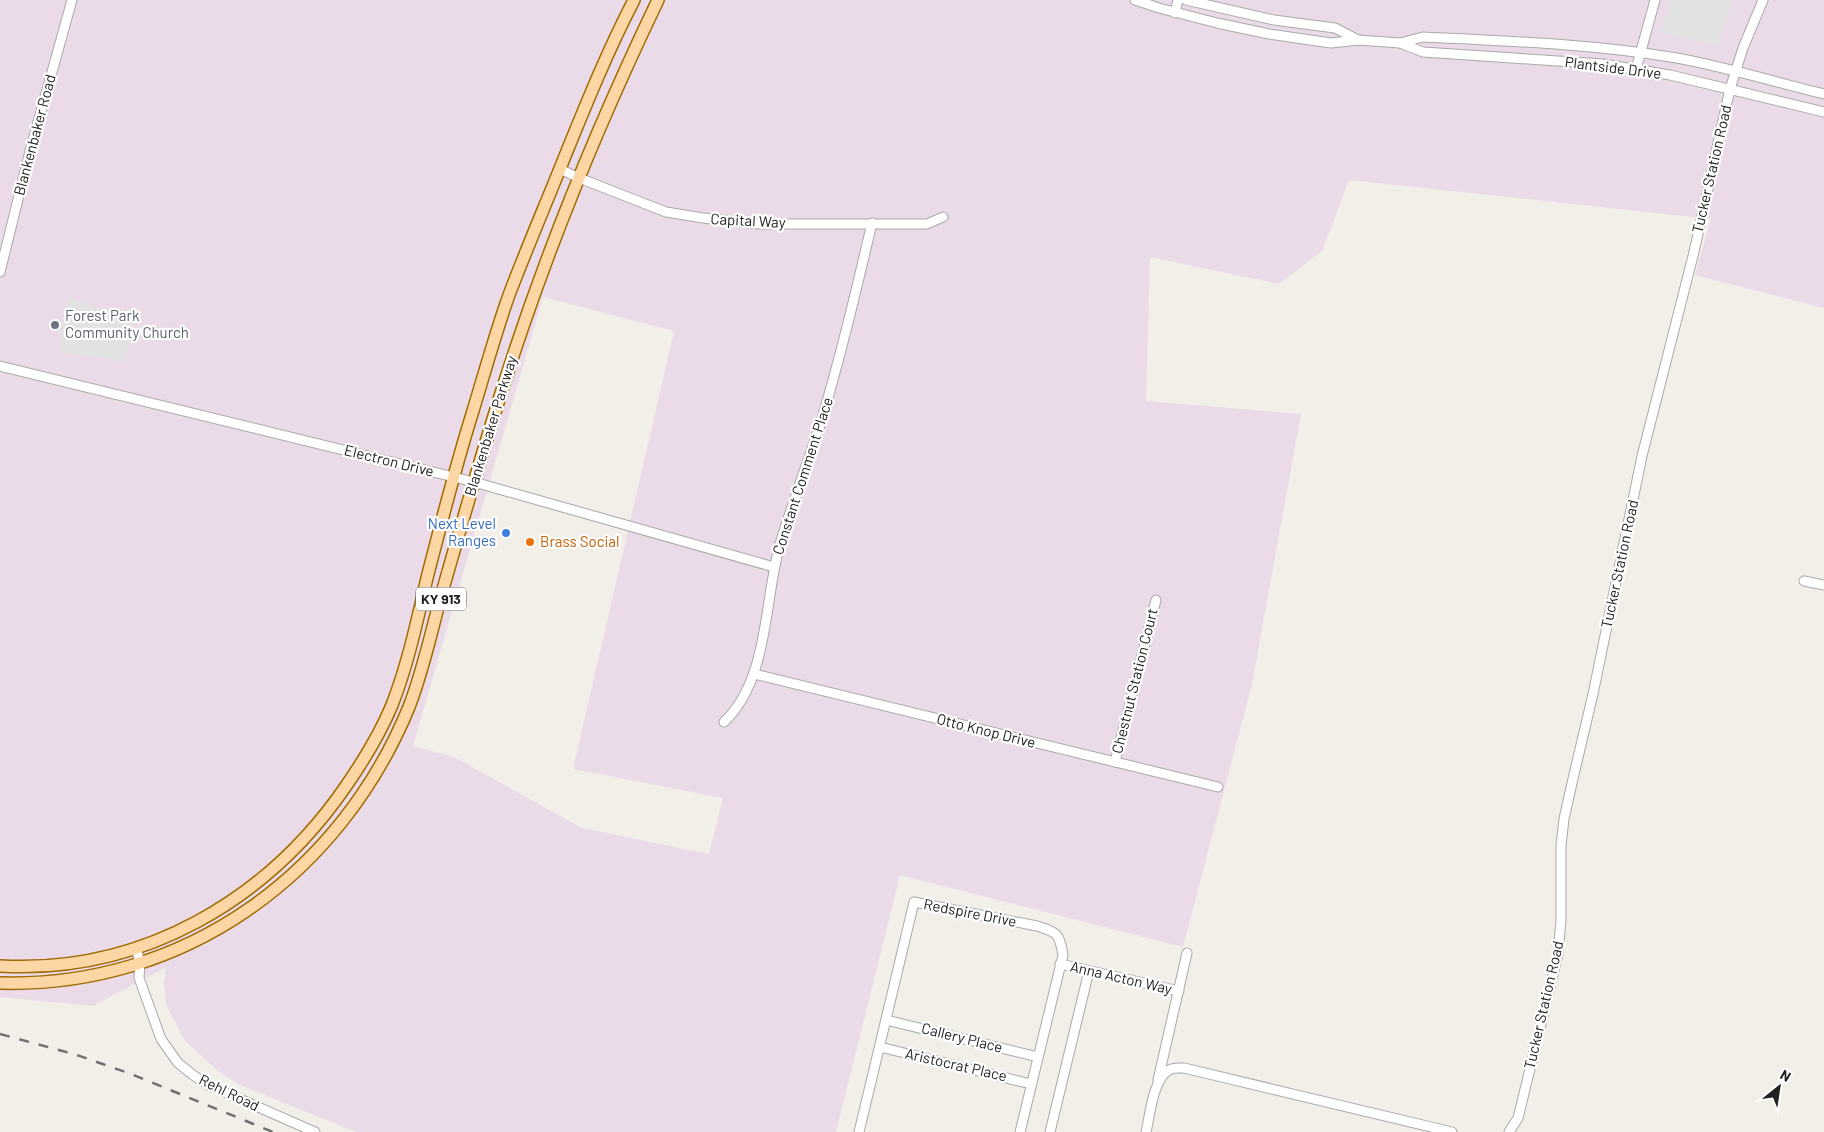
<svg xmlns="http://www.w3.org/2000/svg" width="1824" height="1132" viewBox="0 0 1824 1132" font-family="Barlow,sans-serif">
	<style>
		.industrial { fill: #ebdbe8; fill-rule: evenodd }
		.parking { fill: #e2e2e2 }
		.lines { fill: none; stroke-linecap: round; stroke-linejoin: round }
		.minor-casing { stroke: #a9a9a9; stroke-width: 11 }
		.major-casing { stroke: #a06b00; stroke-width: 14 }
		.minor { stroke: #fff; stroke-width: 9 }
		.major { stroke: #fcd6a4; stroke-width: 11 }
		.rail { stroke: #707070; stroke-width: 2.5; stroke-dasharray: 10 10; stroke-linecap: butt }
		.worship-dot { fill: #6b7280; stroke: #fff; stroke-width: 2 }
		.shop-dot { fill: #3f7fe0; stroke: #fff; stroke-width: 2 }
		.food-dot { fill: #e8710a; stroke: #fff; stroke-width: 2 }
		.labels { text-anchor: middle; stroke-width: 4.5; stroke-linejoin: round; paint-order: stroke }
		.shield { fill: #fff; stroke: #646464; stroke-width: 1 }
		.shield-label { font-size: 14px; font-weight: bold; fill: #222 }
		.street-label { font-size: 15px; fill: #222; stroke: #fff }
		.worship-label { font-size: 15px; fill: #5b616d; stroke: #fff; text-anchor: start }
		.shop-label { font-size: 15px; fill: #366cbe; stroke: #fff; text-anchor: end }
		.food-label { font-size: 15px; fill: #c56008; stroke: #fff; text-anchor: start }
	</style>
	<rect width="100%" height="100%" fill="#f2efe9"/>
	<path class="industrial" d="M0,0H1824V308L1695,275L1711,219L1349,180L1322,251L1279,284L1150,257L1146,401L1301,414L1252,684L1183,947L900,875L836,1132H356L240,1085L219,1072L184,1040L166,1004L164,983L166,967L93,1006L0,997ZM543,297L674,331L573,769L723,798L709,854L582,828L454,757L413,746Z"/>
	<g class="parking">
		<path d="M1671,0H1733L1718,46L1660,32Z"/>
		<path d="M68,297L134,320L125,362L60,351L58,342Z"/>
	</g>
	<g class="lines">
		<defs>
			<g id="minor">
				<path d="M1135,0L1159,8L1217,23L1269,34L1331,43L1358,40L1400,43L1423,37C1508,41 1593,44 1677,58C1726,67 1775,82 1824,94"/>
				<path d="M1186,0L1274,20L1335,28L1358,40"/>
				<path d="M1175,13L1178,0"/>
				<path d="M1400,43L1423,52L1603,64L1670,75L1824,112"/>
				<path d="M1636,69L1655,0"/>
				<path d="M560,169L579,178L666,212L703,218L759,224H927L943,217"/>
				<path d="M0,272L30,151L72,0"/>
				<path d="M0,366L474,482L774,567"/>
				<path d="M1804,581L1824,585"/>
				<path d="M754,674L1218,787"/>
				<path d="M724,722C769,680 764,600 780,544C792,504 807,465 820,425C840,359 856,291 872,223"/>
				<path d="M1115,762L1156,600"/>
				<path d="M136,948L140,963L139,978L161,1039L178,1063L193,1075L208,1085L315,1132"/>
				<path d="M1060,964L1179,991"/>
				<path d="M886,1020L1038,1057"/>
				<path d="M880,1047L1031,1084"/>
				<path d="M1158,1080L1187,953"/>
				<path d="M859,1132L914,902L1037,926C1058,933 1059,933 1063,955L1020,1132"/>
				<path d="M1050,1132L1089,971"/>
				<path d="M1146,1132C1150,1115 1153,1079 1169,1070C1174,1067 1179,1068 1184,1068L1452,1132"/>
				<path d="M1509,1132L1518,1118L1558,954L1561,920V845L1564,819L1572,783L1593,694L1642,456L1694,252L1730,89L1743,48L1763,0"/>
			</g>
			<g id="major">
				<path d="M0,966C141,974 267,901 346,786C364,760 380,734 392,705C408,664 417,621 427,578C441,523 455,469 472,414C484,375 495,334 509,295C526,250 545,206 563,161C585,107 607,52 634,0"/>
				<path d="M0,983C184,988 340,875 409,707C423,671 431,633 441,596C461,526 481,456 503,387C545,254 598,125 658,0"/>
			</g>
		</defs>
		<use href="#minor" class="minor-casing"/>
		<use href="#major" class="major-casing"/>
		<use href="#minor" class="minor"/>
		<use href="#major" class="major"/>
		<path class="rail" d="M0,1034L77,1055L131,1074L273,1132"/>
	</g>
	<circle class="worship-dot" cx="55" cy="325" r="5"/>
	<circle class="shop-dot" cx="506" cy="533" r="5"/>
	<circle class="food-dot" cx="530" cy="542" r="5"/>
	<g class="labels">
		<rect class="shield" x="416" y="587.5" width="50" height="23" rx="4"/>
		<g class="shield-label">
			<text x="441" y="604">KY 913</text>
		</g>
		<g class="street-label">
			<text transform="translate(1613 68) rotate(7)" y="5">Plantside Drive</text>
			<text transform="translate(35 135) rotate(-75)" y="5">Blankenbaker Road</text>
			<text transform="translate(1712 169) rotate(-77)" y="5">Tucker Station Road</text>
			<text transform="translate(748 221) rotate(3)" y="5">Capital Way</text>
			<text transform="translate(491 426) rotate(-73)" y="5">Blankenbaker Parkway</text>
			<text transform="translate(389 461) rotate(14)" y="5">Electron Drive</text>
			<text transform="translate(803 476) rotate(-72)" y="5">Constant Comment Place</text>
			<text transform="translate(1620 564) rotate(-78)" y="5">Tucker Station Road</text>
			<text transform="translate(1135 681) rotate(-76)" y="5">Chestnut Station Court</text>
			<text transform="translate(986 731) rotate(14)" y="5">Otto Knop Drive</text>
			<text transform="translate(970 913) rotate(11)" y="5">Redspire Drive</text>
			<text transform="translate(1121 978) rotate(13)" y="5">Anna Acton Way</text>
			<text transform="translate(1544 1005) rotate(-77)" y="5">Tucker Station Road</text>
			<text transform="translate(962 1038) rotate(14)" y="5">Callery Place</text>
			<text transform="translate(956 1065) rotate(13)" y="5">Aristocrat Place</text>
			<text transform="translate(229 1093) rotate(26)" y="5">Rehl Road</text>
		</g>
		<g class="worship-label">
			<text x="65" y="321">Forest Park<tspan x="65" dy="17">Community Church</tspan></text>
		</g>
		<g class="shop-label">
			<text x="496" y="529">Next Level<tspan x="496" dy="17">Ranges</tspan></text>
		</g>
		<g class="food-label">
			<text x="540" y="547">Brass Social</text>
		</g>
	</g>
	<g transform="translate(1779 1087) rotate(30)" stroke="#ffffff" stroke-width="4" paint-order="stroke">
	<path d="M0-4L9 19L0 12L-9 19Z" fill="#222222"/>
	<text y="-8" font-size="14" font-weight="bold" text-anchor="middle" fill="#222222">N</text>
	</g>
</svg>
